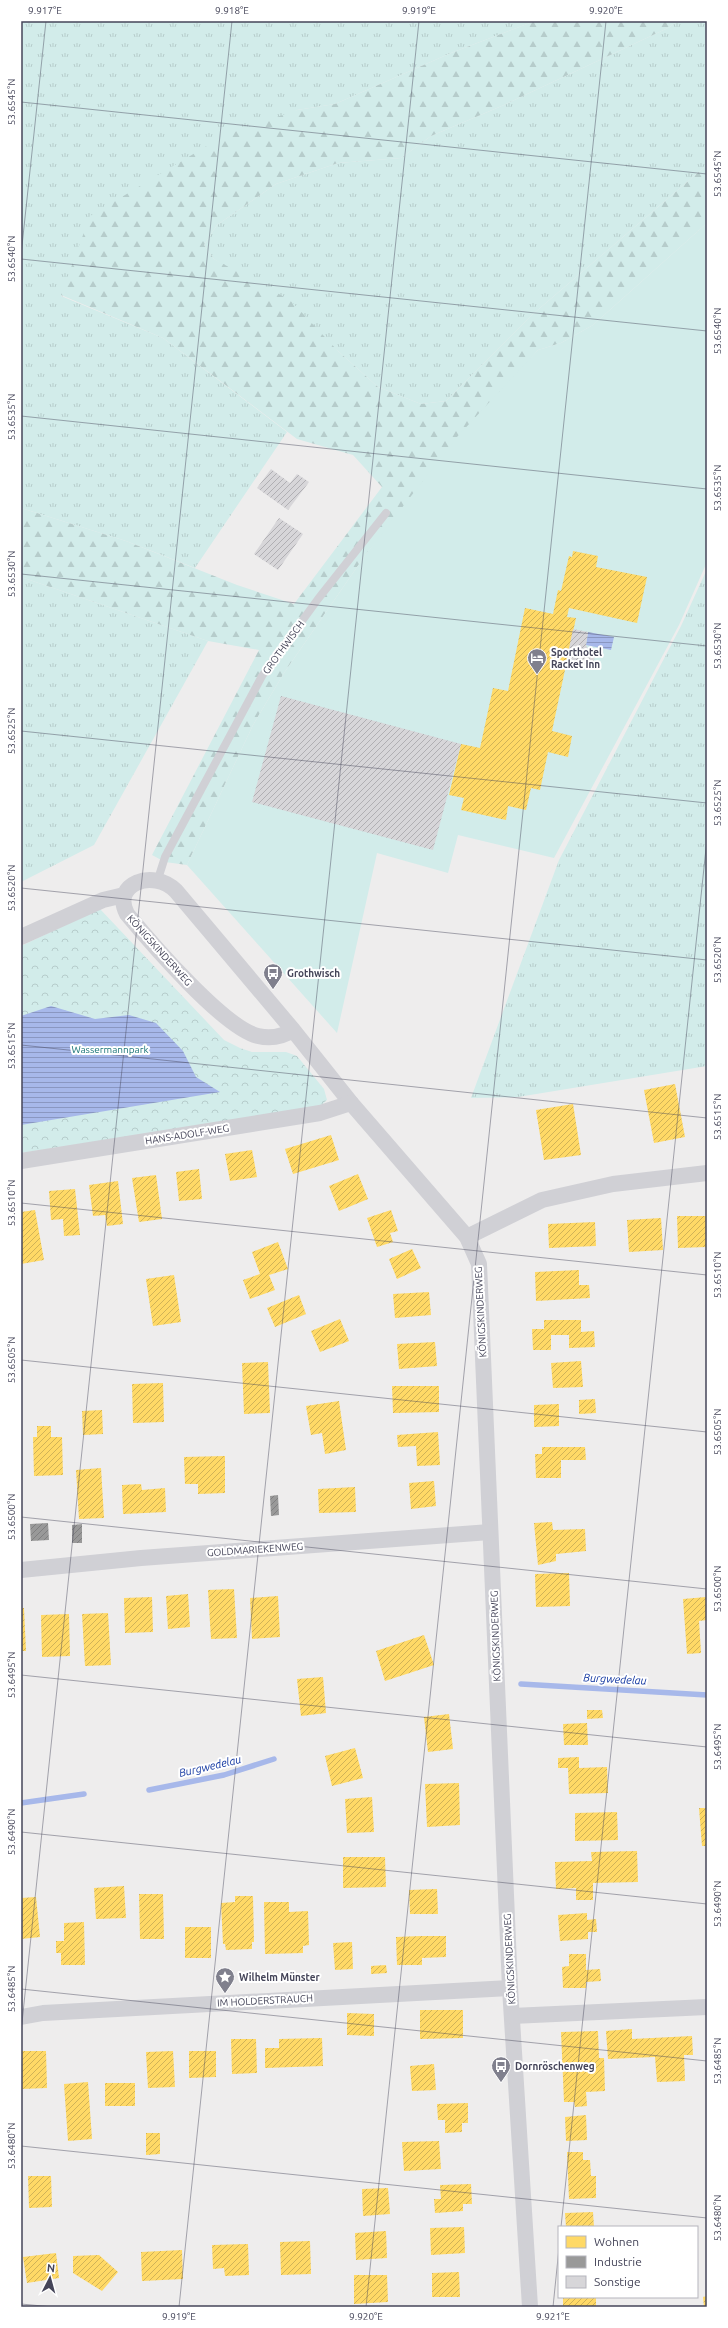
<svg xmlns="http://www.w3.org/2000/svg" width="728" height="2328" viewBox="0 0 728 2328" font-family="Ubuntu,sans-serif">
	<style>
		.grass { fill: url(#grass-tufts) }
		.forest { fill: url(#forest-firs) }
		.park { fill: url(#park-crowns) }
		.pitch { fill: #d2ecea }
		.water { fill: url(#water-rules) }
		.homes { fill: url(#homes-hatch) }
		.industry { fill: url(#industry-hatch) }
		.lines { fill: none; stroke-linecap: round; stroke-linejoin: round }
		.stream { stroke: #a7b8ea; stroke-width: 5.5 }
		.building { fill: url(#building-hatch) }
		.lane { stroke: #d0d0d5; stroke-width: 8 }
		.street { stroke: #d0d0d5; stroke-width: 16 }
		.ticks { fill: none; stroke: #454559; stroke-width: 1; stroke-opacity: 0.45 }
		.labels { text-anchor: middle; stroke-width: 4; stroke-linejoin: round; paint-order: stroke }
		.street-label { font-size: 10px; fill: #454559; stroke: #fff }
		.poi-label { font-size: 10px; font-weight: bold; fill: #454559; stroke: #fff; text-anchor: start }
		.park-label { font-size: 10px; fill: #197476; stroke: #fff }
		.water-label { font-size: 11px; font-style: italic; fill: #1136a0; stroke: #fff }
		.neatline { fill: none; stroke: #454559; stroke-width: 1.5 }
		.ticks-label { font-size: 10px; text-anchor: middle; fill: #454559 }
	</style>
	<defs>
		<pattern id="grass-tufts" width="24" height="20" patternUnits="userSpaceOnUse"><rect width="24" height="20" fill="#d2ecea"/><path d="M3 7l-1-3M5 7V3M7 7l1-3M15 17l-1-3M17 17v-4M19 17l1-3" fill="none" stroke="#b6cccb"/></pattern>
		<pattern id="forest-firs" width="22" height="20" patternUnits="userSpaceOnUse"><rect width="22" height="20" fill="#d2ecea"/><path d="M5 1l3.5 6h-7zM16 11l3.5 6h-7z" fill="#b6cccb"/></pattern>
		<pattern id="park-crowns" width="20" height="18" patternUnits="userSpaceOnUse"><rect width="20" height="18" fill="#d2ecea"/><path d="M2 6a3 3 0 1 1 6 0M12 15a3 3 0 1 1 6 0" fill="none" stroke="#b6cccb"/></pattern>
		<pattern id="water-rules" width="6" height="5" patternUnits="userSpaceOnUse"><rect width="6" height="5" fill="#a7b8ea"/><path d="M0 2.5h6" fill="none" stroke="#8a97c1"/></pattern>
		<pattern id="homes-hatch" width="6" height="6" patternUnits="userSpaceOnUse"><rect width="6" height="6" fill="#ffd966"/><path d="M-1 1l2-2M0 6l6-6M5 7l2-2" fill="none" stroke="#d0b257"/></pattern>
		<pattern id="industry-hatch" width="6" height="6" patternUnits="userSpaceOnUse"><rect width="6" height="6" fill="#999"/><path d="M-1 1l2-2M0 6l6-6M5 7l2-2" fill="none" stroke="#7f7f80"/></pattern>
		<pattern id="building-hatch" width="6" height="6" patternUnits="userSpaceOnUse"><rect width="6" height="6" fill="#d7d6d9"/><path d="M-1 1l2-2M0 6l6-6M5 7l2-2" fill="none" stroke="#b0afb3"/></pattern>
	</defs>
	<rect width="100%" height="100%" fill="#eeeded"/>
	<g class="grass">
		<path d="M21,21H535L451,53L335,104L297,110L61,296L163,338L287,432L195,568L126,541L21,508Z"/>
		<path d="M677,21H707V165L533,314L446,401L421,404L378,387L338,351L236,273L214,259L204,245L217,225L276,184L338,163L401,158L431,136L504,105L670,27Z"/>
		<path d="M707,569V1066L518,1097L471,1098L559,860L681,626Z"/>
		<path d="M21,577L208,641L94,845L21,882Z"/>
	</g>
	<path class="forest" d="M535,21H677L670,27L504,105L431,136L401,158L338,163L276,184L217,225L204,245L214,259L290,300L338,351L378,387L421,404L446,401L533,314L707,165V223L593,325L561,343L538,350L366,554L284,673L253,725L187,865L165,862L152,855L259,650L208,641L21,577V508L126,541L237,585L294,604L382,487L353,455L297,439L163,338L61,295L90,216L225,135L297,110L335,104L451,53Z"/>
	<path class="park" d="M100,909L224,1040L240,1048L252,1052H286L297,1056L324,1089L327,1100L318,1108L21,1153V946Z"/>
	<path class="pitch" d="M707,223V562L679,625L554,858L458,835L448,873L377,853L337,1033L187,865L253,725L284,673L366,554L457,437L538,350L561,343L593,325Z"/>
	<g class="water">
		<path d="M588,632L614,637L611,650L586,645Z"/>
		<path d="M51,1006L95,1019L129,1015L156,1023L183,1051L196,1077L220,1092L21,1125V1016Z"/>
	</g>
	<g class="homes">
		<path d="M573,551L598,556L596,567L647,577L637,623L569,608L567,617L576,618L552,731L572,736L568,757L548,752L540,790L531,788L526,810L508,806L506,820L461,810L464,798L449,795L461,744L480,748L493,688L508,691L525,608L553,614L558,590L561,591L569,556L572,557Z"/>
		<path d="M675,1084L685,1137L654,1143L644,1090Z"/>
		<path d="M573,1104L581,1155L544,1160L536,1110Z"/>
		<path d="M331,1135L339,1160L293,1174L285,1149Z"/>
		<path d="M252,1150L257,1177L230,1181L225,1154Z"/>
		<path d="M199,1169L202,1199L179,1201L176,1172Z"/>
		<path d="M358,1174L368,1199L339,1211L329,1186Z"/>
		<path d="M156,1175L162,1219L139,1222L132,1178Z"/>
		<path d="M118,1181L123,1224L107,1226L105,1215L93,1216L89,1185Z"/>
		<path d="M75,1189L80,1235L64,1236L63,1219L51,1220L49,1191Z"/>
		<path d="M35,1210L44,1260L21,1264V1212Z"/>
		<path d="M391,1210L398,1231L390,1233L393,1242L377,1247L367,1218Z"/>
		<path d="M677,1216H707V1247L678,1248Z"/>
		<path d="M661,1218L663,1250L629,1252L627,1220Z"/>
		<path d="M595,1222L596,1246L549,1248L548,1224Z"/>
		<path d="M278,1242L288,1269L269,1275L275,1290L250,1299L243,1280L260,1274L252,1252Z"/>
		<path d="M412,1249L421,1268L397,1279L389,1259Z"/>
		<path d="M579,1270V1285H589L590,1298L536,1301L535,1272Z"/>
		<path d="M174,1275L181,1322L153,1326L146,1279Z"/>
		<path d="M429,1292L431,1315L395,1318L393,1294Z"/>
		<path d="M299,1295L306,1314L275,1327L267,1308Z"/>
		<path d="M340,1319L349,1341L320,1352L311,1331Z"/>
		<path d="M544,1320H581V1332L594,1331L595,1347L569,1348V1335H551V1350H533L532,1329H544Z"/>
		<path d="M435,1342L437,1366L399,1369L397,1344Z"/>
		<path d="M581,1361L583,1387L553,1388L551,1363Z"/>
		<path d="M268,1362L270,1413L244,1414L242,1363Z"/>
		<path d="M163,1383L164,1422L133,1423L132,1384Z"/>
		<path d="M392,1386H439V1412L393,1413Z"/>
		<path d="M595,1399L596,1413L579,1414V1400Z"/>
		<path d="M339,1401L346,1450L325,1454L322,1433L311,1435L306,1406Z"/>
		<path d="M559,1404V1426L534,1427V1405Z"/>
		<path d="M102,1410L103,1434L83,1435L82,1411Z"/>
		<path d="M37,1426H51V1437H62L63,1475L34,1476L33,1437H37Z"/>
		<path d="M438,1432L440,1465L417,1466L416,1446L398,1447L397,1435Z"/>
		<path d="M542,1447H585L586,1460H561V1478H536L535,1454H542Z"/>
		<path d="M225,1456V1493L198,1494V1484H185L184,1457Z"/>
		<path d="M101,1468L104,1518L79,1519L76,1470Z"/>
		<path d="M434,1481L436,1506L411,1509L409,1483Z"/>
		<path d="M141,1484L142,1490L165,1488L166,1512L123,1514L122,1485Z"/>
		<path d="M355,1487L356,1512L319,1513L318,1489Z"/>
		<path d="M552,1522L553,1530L585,1529L586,1551L556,1554V1561L538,1565L534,1523Z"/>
		<path d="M569,1573L570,1606L536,1607L535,1574Z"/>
		<path d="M234,1589L237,1638L211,1639L208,1590Z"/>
		<path d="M188,1594L190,1627L168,1629L166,1596Z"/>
		<path d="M278,1596L280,1637L252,1639L250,1598Z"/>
		<path d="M152,1597L153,1632L125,1633L124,1598Z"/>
		<path d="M706,1597L707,1620L699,1621L701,1653L687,1654L683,1599Z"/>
		<path d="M21,1608H24L26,1651H21Z"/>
		<path d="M108,1613L111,1665L85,1666L82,1614Z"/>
		<path d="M69,1614L70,1656L42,1657L41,1615Z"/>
		<path d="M424,1635L434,1665L385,1681L376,1651Z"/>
		<path d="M323,1677L326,1713L301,1716L297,1679Z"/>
		<path d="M587,1710H602L603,1718L587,1719Z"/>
		<path d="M449,1714L453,1749L428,1752L424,1717Z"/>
		<path d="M587,1723L588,1745H564L563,1724Z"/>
		<path d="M355,1748L363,1778L332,1786L325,1756Z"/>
		<path d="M579,1757V1768L607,1767L608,1793L569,1794L568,1768H558V1758Z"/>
		<path d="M459,1783L460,1825L427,1827L425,1784Z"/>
		<path d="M372,1797L374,1832L347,1833L345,1799Z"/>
		<path d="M699,1808H707V1846H702Z"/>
		<path d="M617,1812L618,1840L575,1841V1813Z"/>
		<path d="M637,1851L638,1882L593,1883V1900H576V1888L556,1889L555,1862L592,1861L591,1852Z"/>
		<path d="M343,1857H385L386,1887L343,1888Z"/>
		<path d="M124,1886L126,1918L96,1919L94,1888Z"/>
		<path d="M437,1889L438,1914H410L409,1890Z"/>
		<path d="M139,1894H163L164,1939H140Z"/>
		<path d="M235,1896H253L254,1942H252V1949L226,1950L225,1944H223L221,1903L235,1902Z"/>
		<path d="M36,1897L40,1937L21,1939V1898Z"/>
		<path d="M264,1902H289V1912L308,1911L309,1945L303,1946V1953L265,1954Z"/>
		<path d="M587,1913V1920L596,1919L597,1932H588V1939L560,1941L558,1915Z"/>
		<path d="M84,1922L85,1965H61V1953H56V1941H64V1923Z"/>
		<rect x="185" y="1927" width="26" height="31"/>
		<path d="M421,1936H446V1957L422,1958V1965H397L396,1937Z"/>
		<path d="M352,1942L353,1969L335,1970L333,1943Z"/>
		<path d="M569,1954H586V1970L600,1969L601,1981L586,1982V1988H563L562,1967L569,1966Z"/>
		<path d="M386,1965L387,1973L371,1974V1966Z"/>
		<path d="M420,2010H463V2038L420,2039Z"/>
		<path d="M347,2013L374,2014V2036L347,2035Z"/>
		<path d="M632,2029V2039L692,2036L693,2055H684L685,2081L657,2082L655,2057L608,2059L606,2031Z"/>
		<path d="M598,2031L599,2058H604L605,2091L586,2092L587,2106L575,2107L574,2102H564L561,2032Z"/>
		<path d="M322,2038L323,2066L265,2068V2048H279V2039Z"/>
		<path d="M231,2039H256L257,2073L232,2074Z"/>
		<path d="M21,2051H46L47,2088L21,2089Z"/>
		<path d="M173,2051L175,2087L148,2088L146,2052Z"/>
		<path d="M189,2051H216V2077L189,2078Z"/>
		<path d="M434,2064L436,2090L412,2091L410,2066Z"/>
		<path d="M88,2082L92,2139L68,2141L64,2084Z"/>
		<rect x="105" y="2083" width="30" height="23"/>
		<path d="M468,2103V2123H462V2132L445,2133V2120H438L437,2104Z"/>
		<path d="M586,2115L587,2140L566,2141L565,2117Z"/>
		<path d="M146,2133H160V2154L146,2155Z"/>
		<path d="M439,2141L441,2169L404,2171L402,2142Z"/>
		<path d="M567,2152H583V2160H590L591,2176H596V2198L569,2199Z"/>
		<path d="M28,2176H51L52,2207L29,2208Z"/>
		<path d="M471,2184L472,2204H463V2211L435,2213L434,2199H441L440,2185Z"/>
		<path d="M388,2188L390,2214L363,2216L362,2189Z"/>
		<path d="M593,2212L594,2227H566L565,2213Z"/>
		<path d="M464,2227L465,2253L431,2255L430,2228Z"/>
		<path d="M386,2231L387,2258L356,2260L355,2233Z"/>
		<path d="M310,2241L311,2274L281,2275L280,2242Z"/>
		<path d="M248,2244L249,2275L225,2276L224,2268L213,2269L212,2245Z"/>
		<path d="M182,2250L183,2279L142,2281L141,2252Z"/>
		<path d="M56,2253L59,2278L27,2283L23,2257Z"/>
		<path d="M99,2255L118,2272L102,2291L73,2273V2256Z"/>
		<path d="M459,2272L460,2297H432V2273Z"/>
		<path d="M354,2275H387L388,2302L354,2304Z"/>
		<path d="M707,2296V2307H704L703,2297Z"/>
		<rect x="563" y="2297" width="33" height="10"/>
	</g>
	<g class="industry">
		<path d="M278,1495L279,1515L271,1516L270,1496Z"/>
		<path d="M48,1523L49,1540L31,1541L30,1524Z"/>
		<path d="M82,1524V1543H72V1525Z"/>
	</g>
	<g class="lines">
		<g class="stream">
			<path d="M521,1684L707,1695"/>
			<path d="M149,1790L224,1775L274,1759"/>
			<path d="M21,1803L84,1794"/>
		</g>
	</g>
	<g class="building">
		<path d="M271,469L290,483L297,474L309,482L288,510L257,488Z"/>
		<path d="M279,518L303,534L278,570L254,554Z"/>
		<path d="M573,629L588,632L586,645L589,652L595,653L594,661L575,670L566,663Z"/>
		<path d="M281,696L461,744L433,850L252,802Z"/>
	</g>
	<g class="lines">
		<path class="lane" d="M158,879L165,857L262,676L318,599L386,513"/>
		<g class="street">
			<path d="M21,937L103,900L124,895"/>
			<path d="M293,1030C282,1037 271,1039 258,1036C224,1028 151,943 127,914C111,884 153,868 176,891L293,1030L351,1103L467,1237L479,1264L510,1988L530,2307"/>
			<path d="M21,1161L320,1113L351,1103"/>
			<path d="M467,1237L542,1200L613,1184L707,1173"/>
			<path d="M21,1570L141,1558L490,1532"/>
			<path d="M512,2016L707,2007"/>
			<path d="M21,2017L43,2013L510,1988"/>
		</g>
	</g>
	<path class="ticks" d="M21,102L707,174M21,255L46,21M21,259L707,331M21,416L707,489M21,574L707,646M21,731L707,803M21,888L707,960M21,1045L707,1118M21,1203L707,1275M21,1360L707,1432M21,1517L707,1589M21,1675L707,1747M21,1832L707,1904M21,1989L707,2061M21,2032L232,21M21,2146L707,2218M561,2227L707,839M21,2304L53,2307M179,2307L419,21M366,2307L606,21M553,2307L559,2248"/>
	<defs>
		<symbol id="hotel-pin" viewBox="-11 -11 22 30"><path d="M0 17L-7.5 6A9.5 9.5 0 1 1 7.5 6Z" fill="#80808d" stroke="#fff"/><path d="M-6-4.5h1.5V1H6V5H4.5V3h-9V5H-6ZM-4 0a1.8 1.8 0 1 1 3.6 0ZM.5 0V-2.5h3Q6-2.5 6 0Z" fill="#fff"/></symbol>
		<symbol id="bus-pin" viewBox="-11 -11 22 30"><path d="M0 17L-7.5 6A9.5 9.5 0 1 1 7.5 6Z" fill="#80808d" stroke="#fff"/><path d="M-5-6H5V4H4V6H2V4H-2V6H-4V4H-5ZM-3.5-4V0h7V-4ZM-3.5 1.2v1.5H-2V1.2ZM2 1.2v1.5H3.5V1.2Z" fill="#fff"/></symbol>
		<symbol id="sight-pin" viewBox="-11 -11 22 30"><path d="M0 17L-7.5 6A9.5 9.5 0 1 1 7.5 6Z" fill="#80808d" stroke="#fff"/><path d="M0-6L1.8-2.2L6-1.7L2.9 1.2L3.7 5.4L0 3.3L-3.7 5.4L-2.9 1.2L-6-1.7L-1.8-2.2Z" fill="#fff"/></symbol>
	</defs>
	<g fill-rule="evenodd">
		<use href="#hotel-pin" x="526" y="647" width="22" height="30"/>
		<use href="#bus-pin" x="262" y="962" width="22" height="30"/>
		<use href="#sight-pin" x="214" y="1966" width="22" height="30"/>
		<use href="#bus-pin" x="490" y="2055" width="22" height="30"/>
	</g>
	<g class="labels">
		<g class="street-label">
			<text transform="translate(283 647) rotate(-54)" y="4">GROTHWISCH</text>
			<text transform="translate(160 950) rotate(48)" y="4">KÖNIGSKINDERWEG</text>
			<text transform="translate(187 1134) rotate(-9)" y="4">HANS-ADOLF-WEG</text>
			<text transform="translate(480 1312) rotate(-93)" y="4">KÖNIGSKINDERWEG</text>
			<text transform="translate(255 1549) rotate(-4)" y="4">GOLDMARIEKENWEG</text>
			<text transform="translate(495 1636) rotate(-92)" y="4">KÖNIGSKINDERWEG</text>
			<text transform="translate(509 1959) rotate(-93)" y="4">KÖNIGSKINDERWEG</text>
			<text transform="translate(265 2000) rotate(-3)" y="4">IM HOLDERSTRAUCH</text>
		</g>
		<g class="poi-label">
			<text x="551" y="656">Sporthotel<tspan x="551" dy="12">Racket Inn</tspan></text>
			<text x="287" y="977">Grothwisch</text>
			<text x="239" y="1981">Wilhelm Münster</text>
			<text x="515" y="2070">Dornröschenweg</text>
		</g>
		<g class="park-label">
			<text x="110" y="1053">Wassermannpark</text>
		</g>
		<g class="water-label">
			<text transform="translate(615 1679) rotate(3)" y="4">Burgwedelau</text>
			<text transform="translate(210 1766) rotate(-13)" y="4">Burgwedelau</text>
		</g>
	</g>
	<rect width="728" height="2328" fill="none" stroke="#ffffff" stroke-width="44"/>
	<rect x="558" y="2226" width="140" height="72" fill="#ffffff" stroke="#b5b5bd"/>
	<rect x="566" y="2236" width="20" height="12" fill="#ffd966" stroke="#b5b5bd"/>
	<text x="594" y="2246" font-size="12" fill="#454559">Wohnen</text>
	<rect x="566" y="2256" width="20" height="12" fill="#999999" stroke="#b5b5bd"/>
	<text x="594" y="2266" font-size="12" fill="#454559">Industrie</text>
	<rect x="566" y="2276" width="20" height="12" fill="#d7d6d9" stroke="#b5b5bd"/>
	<text x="594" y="2286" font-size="12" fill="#454559">Sonstige</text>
	<g transform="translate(50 2278) rotate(6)" stroke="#ffffff" stroke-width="3" paint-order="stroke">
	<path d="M0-3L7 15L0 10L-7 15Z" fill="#454559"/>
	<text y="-6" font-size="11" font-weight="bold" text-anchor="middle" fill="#454559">N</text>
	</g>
	<rect x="22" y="22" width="684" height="2284" class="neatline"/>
	<g class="ticks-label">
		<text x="45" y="14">9.917°E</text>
		<text x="232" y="14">9.918°E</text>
		<text x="419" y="14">9.919°E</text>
		<text x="606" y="14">9.920°E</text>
		<text transform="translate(11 102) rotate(-90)" y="4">53.6545°N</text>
		<text transform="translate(717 174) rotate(-90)" y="4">53.6545°N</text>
		<text transform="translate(11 259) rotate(-90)" y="4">53.6540°N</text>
		<text transform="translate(717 331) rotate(-90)" y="4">53.6540°N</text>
		<text transform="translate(11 417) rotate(-90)" y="4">53.6535°N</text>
		<text transform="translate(717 488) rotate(-90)" y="4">53.6535°N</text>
		<text transform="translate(11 574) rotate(-90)" y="4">53.6530°N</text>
		<text transform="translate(717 646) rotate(-90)" y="4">53.6530°N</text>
		<text transform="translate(11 731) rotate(-90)" y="4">53.6525°N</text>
		<text transform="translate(717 803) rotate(-90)" y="4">53.6525°N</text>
		<text transform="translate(11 888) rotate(-90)" y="4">53.6520°N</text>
		<text transform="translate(717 960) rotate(-90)" y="4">53.6520°N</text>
		<text transform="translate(11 1046) rotate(-90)" y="4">53.6515°N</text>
		<text transform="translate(717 1117) rotate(-90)" y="4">53.6515°N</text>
		<text transform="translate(11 1203) rotate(-90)" y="4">53.6510°N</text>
		<text transform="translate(717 1275) rotate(-90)" y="4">53.6510°N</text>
		<text transform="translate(11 1360) rotate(-90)" y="4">53.6505°N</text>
		<text transform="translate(717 1432) rotate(-90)" y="4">53.6505°N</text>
		<text transform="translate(11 1517) rotate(-90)" y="4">53.6500°N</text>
		<text transform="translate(717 1589) rotate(-90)" y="4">53.6500°N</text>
		<text transform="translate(11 1675) rotate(-90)" y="4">53.6495°N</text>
		<text transform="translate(717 1747) rotate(-90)" y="4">53.6495°N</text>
		<text transform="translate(11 1832) rotate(-90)" y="4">53.6490°N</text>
		<text transform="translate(717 1904) rotate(-90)" y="4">53.6490°N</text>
		<text transform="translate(11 1989) rotate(-90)" y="4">53.6485°N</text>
		<text transform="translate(717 2061) rotate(-90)" y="4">53.6485°N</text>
		<text transform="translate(11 2146) rotate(-90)" y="4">53.6480°N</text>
		<text transform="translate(717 2218) rotate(-90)" y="4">53.6480°N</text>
		<text x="179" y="2320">9.919°E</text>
		<text x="366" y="2320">9.920°E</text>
		<text x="553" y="2320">9.921°E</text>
	</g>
</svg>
